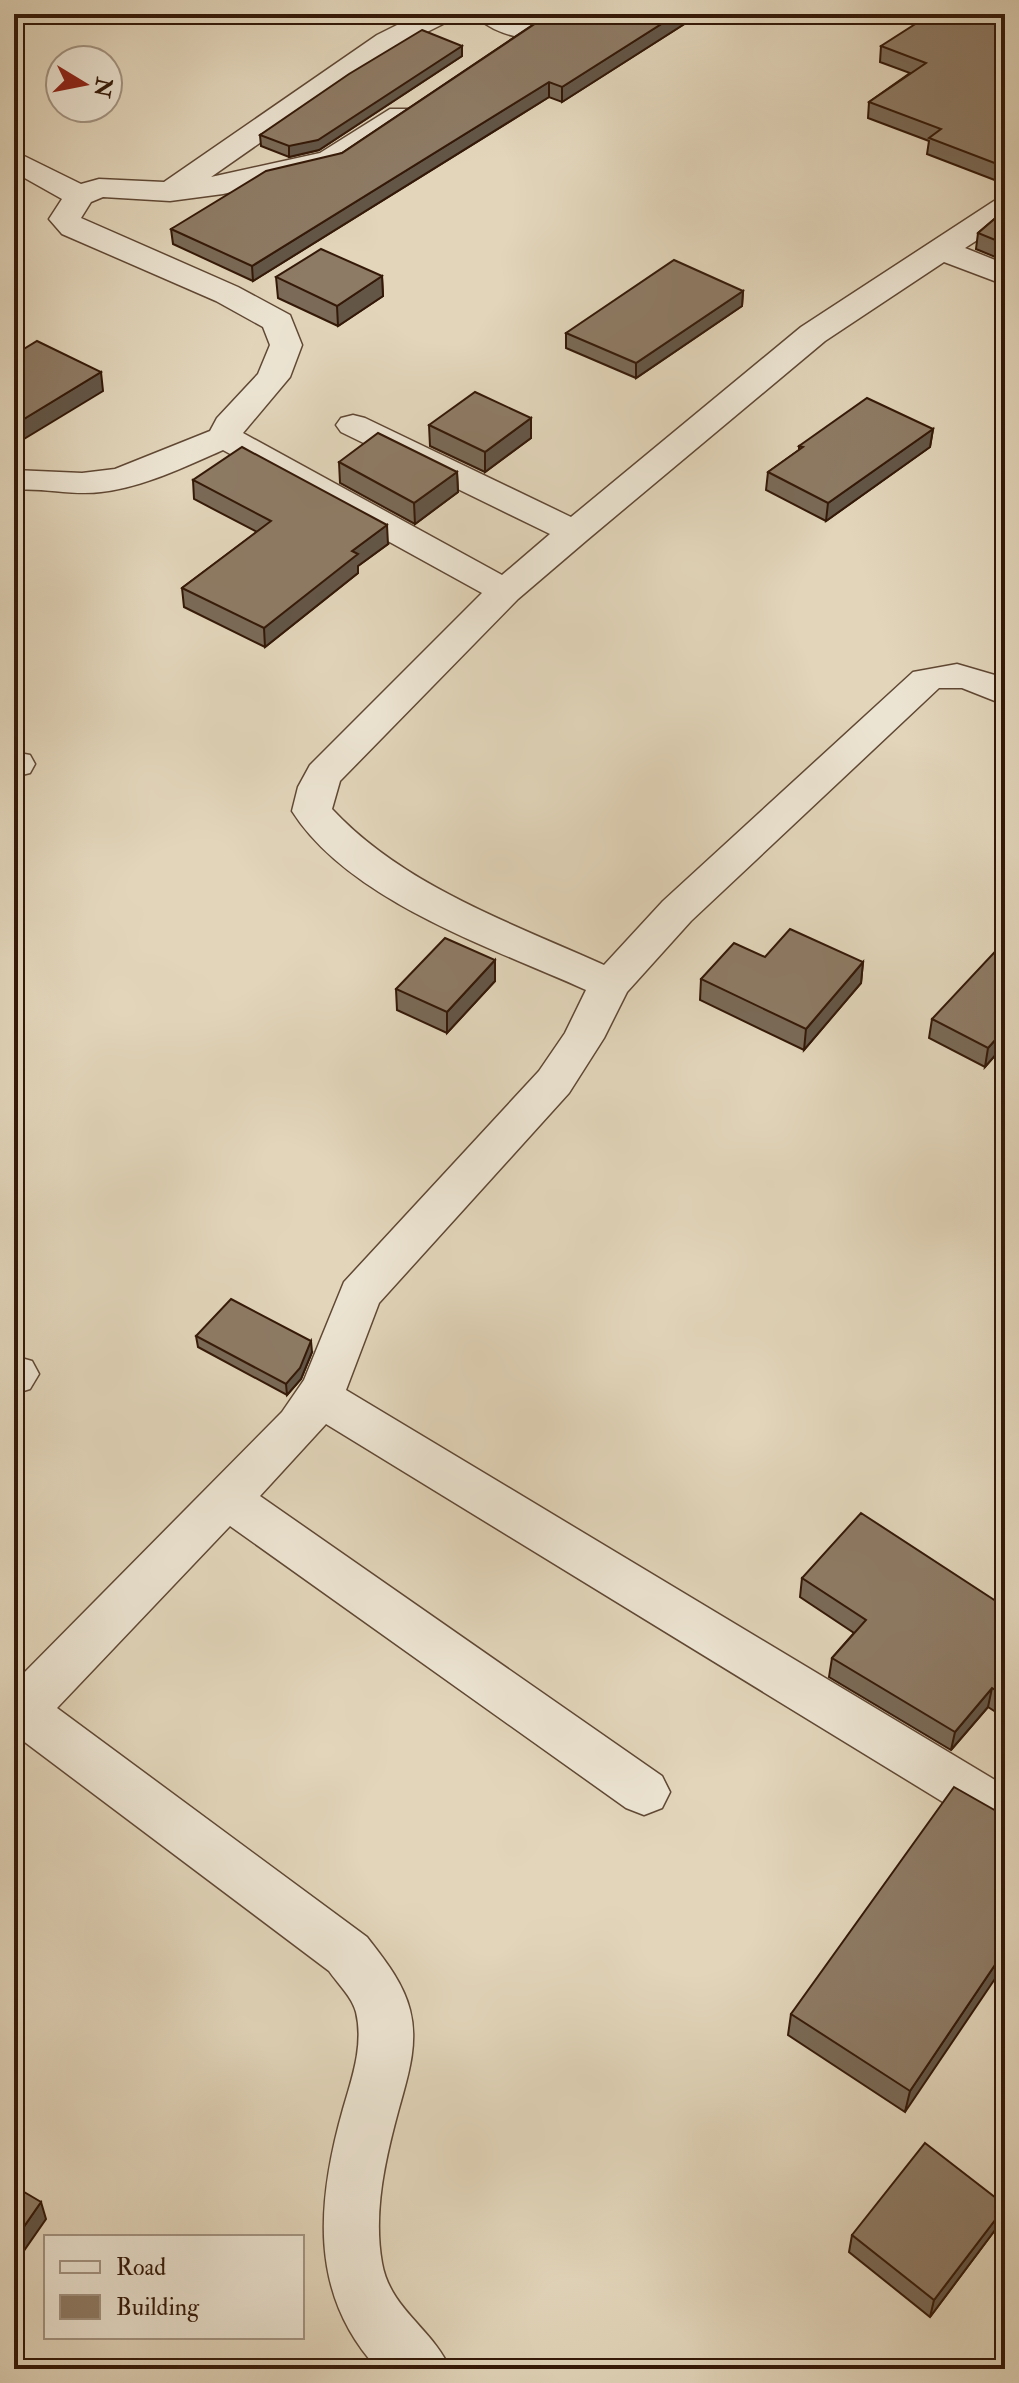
<svg xmlns="http://www.w3.org/2000/svg" width="1019" height="2383" viewBox="0 0 1019 2383" font-family="'IM FELL Double Pica',serif">
	<style>
		.lines { fill: none; stroke-linecap: round; stroke-linejoin: round }
		.minor-casing { stroke: #604834; stroke-width: 3 }
		.minor { fill: #ece4d2; fill-rule: evenodd }
		.wall { fill: #7a6a57; stroke: #341908; stroke-width: 2 }
		.shaded-wall { fill: #635647; stroke: #341908; stroke-width: 2 }
		.building { fill: #8e7b65; stroke: #341908; stroke-width: 2 }
	</style>
	<rect width="100%" height="100%" fill="#e2d5ba"/>
	<filter id="stains"><feTurbulence type="fractalNoise" baseFrequency=".0025" numOctaves="4"/><feColorMatrix values="0 0 0 0 .2 0 0 0 0 .09 0 0 0 0 .02 0 0 0 .5 -.17"/></filter>
	<radialGradient id="worn" r=".72"><stop offset=".6" stop-color="#630" stop-opacity="0"/><stop offset="1" stop-color="#630" stop-opacity=".3"/></radialGradient>
	<g class="lines">
		<defs>
			<g id="minor">
				<path d="M419,14H455L451,20L397,47L211,177L320,153L390,109H412L416,115L412,121L341,166L223,194L170,201L103,197L91,202L81,218L238,287L290,315L302,345L290,377L243,433L502,575L550,534L341,432L336,425L341,418L353,415L365,418L571,517L801,327L994,201L1005,199V222L965,248L1005,264V285L944,262L825,341L587,540L518,599L340,781L332,809C404,886 509,922 604,965L663,901L913,672L957,664L1005,678V705L962,688H939L691,921L627,992L604,1038L569,1093L379,1303L346,1390L1005,1786V1836L987,1829L326,1424L260,1496L662,1776L670,1792L662,1808L644,1815L626,1808L230,1526L57,1708L367,1937C384,1959 403,1982 410,2010C419,2045 407,2079 398,2112C385,2160 373,2213 382,2263C390,2309 433,2329 450,2369H378C308,2294 317,2201 343,2109C352,2078 364,2045 356,2012C352,1997 338,1984 329,1971L14,1734V1683L282,1412L304,1380L344,1282L539,1071L565,1033L586,990C493,948 349,901 292,811L298,787L310,765L482,593L223,450C184,467 144,487 101,492C72,496 43,487 14,490V470L82,473L115,469L210,431L217,418L258,374L270,345L263,327L216,301L62,234L49,219L62,199L14,172V151L81,184L99,179L164,182L377,35Z"/>
				<path d="M475,14C497,14 526,10 540,31L536,37C519,41 485,29 475,14Z"/>
				<path d="M14,752L30,755L35,764L30,773L14,777Z"/>
				<path d="M14,1356L32,1361L39,1374L30,1389L14,1394Z"/>
			</g>
		</defs>
		<use href="#minor" class="minor-casing"/>
		<use href="#minor" class="minor"/>
	</g>
	<g class="wall">
		<path d="M540,14H700L562,102L549,97L253,281L173,244L171,229L342,153L540,20Z"/>
		<path d="M1005,22V184L927,154L929,141L868,118L869,102L910,73L880,62L881,46Z"/>
		<path d="M462,46V56L319,150L289,157L261,146L260,135Z"/>
		<path d="M1005,210V261L976,249L978,233Z"/>
		<path d="M382,276L383,296L338,326L278,298L276,277Z"/>
		<path d="M743,291L742,306L636,378L566,348V333Z"/>
		<path d="M531,418V438L485,472L430,446L429,425Z"/>
		<path d="M933,429L930,447L826,521L766,490L768,472L799,450V446Z"/>
		<path d="M339,462L457,472L458,492L415,524L340,483Z"/>
		<path d="M193,480L388,544L358,566V573L265,647L184,607L182,588L257,532L194,499Z"/>
		<path d="M765,957L863,962L861,983L804,1050L700,1000L701,979Z"/>
		<path d="M495,960V981L447,1033L397,1010L396,989Z"/>
		<path d="M932,1019L1005,1044L985,1067L929,1038Z"/>
		<path d="M196,1336L312,1352L301,1379L287,1395L198,1347Z"/>
		<path d="M802,1578L1005,1607V1718L988,1707L951,1750L829,1677L832,1658L854,1633L800,1597Z"/>
		<path d="M1005,1816L905,2112L788,2035L791,2014Z"/>
		<path d="M1001,2222L930,2317L849,2252L852,2235Z"/>
	</g>
	<g class="shaded-wall">
		<path d="M677,14H700L562,102V87Z"/>
		<path d="M462,46V56L319,150L289,157V146Z"/>
		<path d="M549,82V97L253,281L252,266Z"/>
		<path d="M382,276L383,296L338,326L337,306Z"/>
		<path d="M743,291L742,306L636,378V363Z"/>
		<path d="M101,372L103,391L14,445V425Z"/>
		<path d="M531,418V438L485,472V452Z"/>
		<path d="M933,429L930,447L826,521L828,503Z"/>
		<path d="M457,472L458,492L415,524L414,503Z"/>
		<path d="M387,525L388,544L358,566V573L265,647L264,628L352,551Z"/>
		<path d="M495,960V981L447,1033V1012Z"/>
		<path d="M863,962L861,983L804,1050L806,1029Z"/>
		<path d="M1005,1029V1044L985,1067L988,1048Z"/>
		<path d="M311,1341L312,1352L301,1379L287,1395L286,1384Z"/>
		<path d="M992,1688L988,1707L951,1750L955,1732Z"/>
		<path d="M1005,1950V1964L905,2112L910,2091Z"/>
		<path d="M41,2202L46,2219L14,2265V2241Z"/>
		<path d="M1005,2207L1001,2222L930,2317L934,2300Z"/>
	</g>
	<g class="building">
		<path d="M541,14H677L562,87L549,82L252,266L171,229L266,171L342,153L542,19Z"/>
		<path d="M931,14H980L1005,22V167L929,138L941,129L869,102L926,63L881,46Z"/>
		<path d="M422,30L462,46L318,140L289,146L260,135L349,74Z"/>
		<path d="M1005,210V244L978,233Z"/>
		<path d="M321,249L382,276L337,306L276,277Z"/>
		<path d="M674,260L743,291L636,363L566,333Z"/>
		<path d="M37,341L101,372L14,425V355Z"/>
		<path d="M475,392L531,418L485,452L429,425Z"/>
		<path d="M867,398L933,429L828,503L768,472L803,447L799,446Z"/>
		<path d="M378,433L457,472L414,503L339,462Z"/>
		<path d="M242,447L387,525L352,551L358,554L264,628L182,588L271,521L193,480Z"/>
		<path d="M790,929L863,962L806,1029L701,979L734,943L765,957Z"/>
		<path d="M445,938L495,960L447,1012L396,989Z"/>
		<path d="M1005,941V1029L988,1048L932,1019Z"/>
		<path d="M231,1299L311,1341L300,1368L286,1384L196,1336Z"/>
		<path d="M861,1513L1005,1607V1696L992,1688L955,1732L832,1658L866,1620L802,1578Z"/>
		<path d="M954,1787L1005,1816V1950L910,2091L791,2014Z"/>
		<path d="M925,2143L1005,2205V2207L934,2300L852,2235Z"/>
		<path d="M14,2186L41,2202L14,2241Z"/>
	</g>
	<rect width="1019" height="2383" fill="none" stroke="#e2d5ba" stroke-width="48"/>
	<rect x="16" y="16" width="987" height="2351" fill="none" stroke="#341908" stroke-width="4"/>
	<rect x="24" y="24" width="971" height="2335" fill="none" stroke="#341908" stroke-width="2"/>
	<rect x="44" y="2235" width="260" height="104" fill="#ece4d2" stroke="#a29381" stroke-width="2"/>
	<rect x="60" y="2261" width="40" height="12" fill="#ece4d2" stroke="#a29381" stroke-width="2"/>
	<text x="116" y="2275" font-size="24" fill="#341908">Road</text>
	<rect x="60" y="2295" width="40" height="24" fill="#8e7b65" stroke="#a29381" stroke-width="2"/>
	<text x="116" y="2315" font-size="24" fill="#341908">Building</text>
	<g transform="translate(84 84) rotate(100)"><circle r="38" fill="#ece4d2" stroke="#a29381" stroke-width="2"/>
	<path d="M0-6L14 30L0 20L-14 30Z" fill="#8f2418"/>
	<text y="-12" font-size="22" font-weight="bold" text-anchor="middle" fill="#341908">N</text>
	</g>
	<rect width="100%" height="100%" filter="url(#stains)"/>
	<rect width="100%" height="100%" fill="url(#worn)"/>
</svg>
